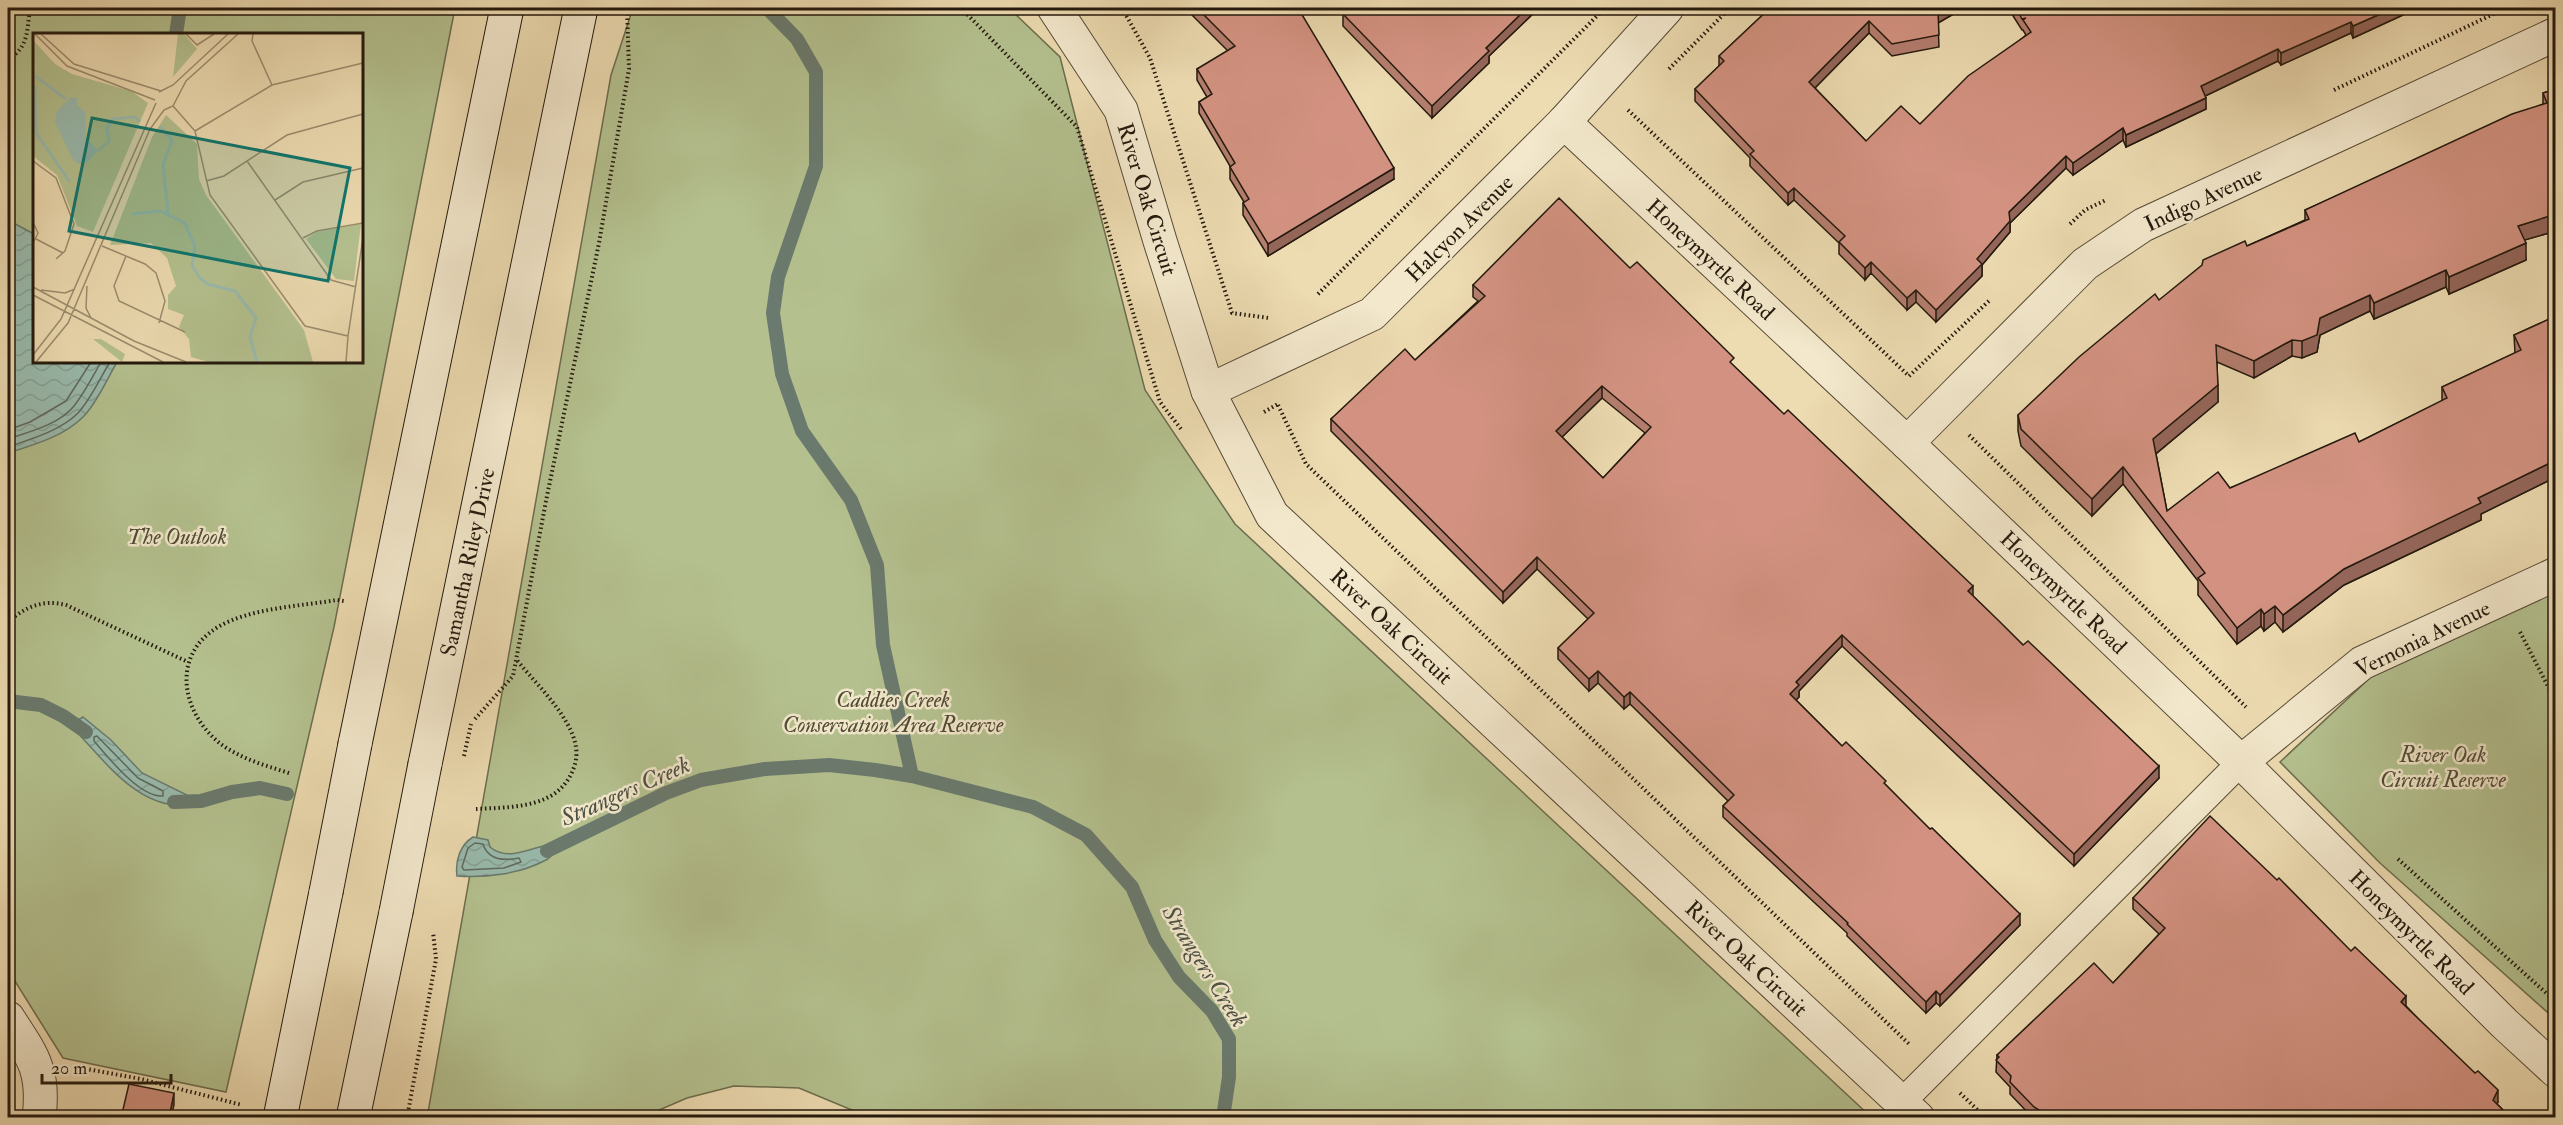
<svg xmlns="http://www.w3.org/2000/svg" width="2563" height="1125" viewBox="0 0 2563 1125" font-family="'IM FELL Double Pica',serif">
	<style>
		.park { fill: #b4c18f; stroke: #6c6d4e; stroke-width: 1.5; fill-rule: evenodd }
		.water { fill: url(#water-waves); stroke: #6a7a6e; stroke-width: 1.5 }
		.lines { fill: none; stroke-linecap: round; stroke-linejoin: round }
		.shore { stroke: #5e6a5e; stroke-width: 1.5 }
		.stream { stroke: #6a7a6e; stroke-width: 14 }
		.pedestrian-casing { stroke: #564a36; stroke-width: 28 }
		.minor-casing { stroke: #564a36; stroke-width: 35 }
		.secondary-casing { stroke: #23190d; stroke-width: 35 }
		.path { stroke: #23190d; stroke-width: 4; stroke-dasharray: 1.5 3; stroke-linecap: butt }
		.pedestrian { stroke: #f3e8cc; stroke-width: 26 }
		.minor { stroke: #f3e8cc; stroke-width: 33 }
		.secondary { stroke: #f3e8cc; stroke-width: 33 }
		.secondary-bridge-casing { stroke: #23190d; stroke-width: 35; stroke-linecap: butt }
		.path-bridge { stroke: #23190d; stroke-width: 4; stroke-dasharray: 1.5 3; stroke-linecap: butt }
		.secondary-bridge { stroke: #f3e8cc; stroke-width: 33 }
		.wall { fill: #b57e6f; stroke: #23190d; stroke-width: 1.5; fill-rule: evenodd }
		.shaded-wall { fill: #94665a; stroke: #23190d; stroke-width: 1.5 }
		.building { fill: #d39281; stroke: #23190d; stroke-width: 1.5; fill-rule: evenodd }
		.labels { text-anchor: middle; stroke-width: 5; stroke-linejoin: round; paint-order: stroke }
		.street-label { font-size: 22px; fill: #23190d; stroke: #f3e8cc }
		.park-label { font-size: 22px; font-style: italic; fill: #4e4b34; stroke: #f3e8cc }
		.water-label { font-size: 24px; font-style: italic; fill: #4c5245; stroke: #f3e8cc }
		.inset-river { fill: none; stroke: #99bbae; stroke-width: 3 }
		.inset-road { fill: none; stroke: #9c8d6f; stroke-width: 1.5 }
		.view { fill: #0f766e; fill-opacity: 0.15; stroke: #0f766e; stroke-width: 3 }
		.inset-edge { fill: none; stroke: #23190d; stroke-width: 3 }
	</style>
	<defs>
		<pattern id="water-waves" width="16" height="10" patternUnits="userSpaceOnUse" patternTransform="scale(1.5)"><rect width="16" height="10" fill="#99bbae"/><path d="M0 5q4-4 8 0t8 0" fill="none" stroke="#84a094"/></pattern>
	</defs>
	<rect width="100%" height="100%" fill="#eddbb1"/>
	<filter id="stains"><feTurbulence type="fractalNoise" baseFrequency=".00333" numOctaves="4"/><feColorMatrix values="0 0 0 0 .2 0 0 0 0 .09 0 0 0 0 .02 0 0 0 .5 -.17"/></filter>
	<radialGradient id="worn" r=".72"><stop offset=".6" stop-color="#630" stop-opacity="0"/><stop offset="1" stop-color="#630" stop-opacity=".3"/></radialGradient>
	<g class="park">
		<path d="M8,8H455L334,627L226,1092L63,1058L8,970ZM34,34H362V362H34Z"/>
		<path d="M633,8H1009L1060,57L1145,390L1235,524L1871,1117L871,1118L799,1088L734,1086L687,1098L643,1117L427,1118L611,75Z"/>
		<path d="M2555,592V1019L2380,863L2280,762L2372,676Z"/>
	</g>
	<g class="water">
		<path d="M8,220L34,234V362H117C107,379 97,403 83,417C63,437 33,445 8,453Z"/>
		<path d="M83,717L111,740L142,773L187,795L195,805C140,813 107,763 73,728V723Z"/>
		<path d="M473,837L488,840L490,847C511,865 540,841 563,843C557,848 552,857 546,860C520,874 486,878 457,876C455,861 460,845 473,837Z"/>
	</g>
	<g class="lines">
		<g class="shore">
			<path d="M8,430L30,422L66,401L91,362"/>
			<path d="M8,439C29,432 60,424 74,406C85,392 93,376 101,362"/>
			<path d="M8,447C31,439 60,431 78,413C91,399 100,378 110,362"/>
			<path d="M94,737L97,736L138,778L163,791V796C140,798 108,757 94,741Z"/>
			<path d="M475,843L483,844C488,860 504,861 519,858L521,862L504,868L464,870L462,867L468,848Z"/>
		</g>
		<g class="stream">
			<path d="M767,8L797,39L816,72V166L778,277L773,313L782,374L802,431L851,500L877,565L883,645L912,776"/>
			<path d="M176,34L180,8"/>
			<path d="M8,701L41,705L63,716L86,732"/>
			<path d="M174,802L201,801L232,792L260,788L287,794"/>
			<path d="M547,851L666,793L701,780L765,769L829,765L875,770L912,776L1033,807L1086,835L1132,887L1155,940L1179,977L1212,1011L1229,1039V1077L1223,1118"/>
		</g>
		<defs>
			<path id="pedestrian" d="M1902,1102L2241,762"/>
			<g id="minor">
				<path d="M1054,8L1121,110L1160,241L1208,391L1272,515L1918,1118"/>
				<path d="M1564,122L1907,443L2241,762L2505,1024L2556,1071"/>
				<path d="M1208,391L1372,314L1564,122L1667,8"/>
				<path d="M1907,443L2085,264L2143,225L2556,34"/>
				<path d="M2241,762L2362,663L2556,574"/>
				<path d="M8,1018C32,1055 45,1070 39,1118"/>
			</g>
			<g id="secondary">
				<path d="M355,744L507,8"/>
				<path d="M425,764L581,8"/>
				<path d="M280,1118L326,892"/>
				<path d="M353,1118L396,912"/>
			</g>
		</defs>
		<use href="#pedestrian" class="pedestrian-casing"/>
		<use href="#minor" class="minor-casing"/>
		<use href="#secondary" class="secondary-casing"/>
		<g class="path">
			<path d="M961,8L1077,127L1160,402L1181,429"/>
			<path d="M1122,8L1150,58L1232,313L1269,318"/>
			<path d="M8,59C29,48 27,29 30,8"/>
			<path d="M1669,69L1730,8"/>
			<path d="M2334,90L2506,8"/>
			<path d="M1628,110L1909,376L1991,299"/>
			<path d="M2070,224L2085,210L2106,200"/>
			<path d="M1318,294L1605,8"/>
			<path d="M1278,405L1306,464L1909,1044"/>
			<path d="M1264,412L1278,404"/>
			<path d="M1969,435L2246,707"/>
			<path d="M8,622C25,607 43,599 66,605L188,662"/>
			<path d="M2520,632L2556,702"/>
			<path d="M475,719L513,676L546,501L599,243L629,69L627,8"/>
			<path d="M289,773C267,766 245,760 225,747C183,718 168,657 218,627C250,608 301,606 337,600L344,601"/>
			<path d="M476,809C512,807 560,809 574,767C580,751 574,734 565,720C552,698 532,679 516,659"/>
			<path d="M2398,859L2556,1002"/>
			<path d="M76,1067L141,1079L242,1105"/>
			<path d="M1960,1093L1986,1118"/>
			<path d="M407,1118L436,959L433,932"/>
		</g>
		<use href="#pedestrian" class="pedestrian"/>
		<use href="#minor" class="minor"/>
		<use href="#secondary" class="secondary"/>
		<defs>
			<g id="secondary-bridge">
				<path d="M326,892L355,744"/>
				<path d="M396,912L425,764"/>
			</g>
		</defs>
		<use href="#secondary-bridge" class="secondary-bridge-casing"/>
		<path class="path-bridge" d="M464,756L471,724"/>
		<use href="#secondary-bridge" class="secondary-bridge"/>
	</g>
	<g class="wall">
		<path d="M1185,8H1298L1394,179L1268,256L1243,215V203L1244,202L1230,179V166L1199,113V102L1207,97L1197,80V69L1228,51Z"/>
		<path d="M1349,8H1539L1489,56V63L1432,118L1343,26V14Z"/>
		<path d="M1770,8H1964L1938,23L1939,47L1892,56L1869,33L1815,88L1866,141L1920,124L2026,35L2023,30H2022L2008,8H2418L2353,38L2351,33L2281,65L2278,61L2205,96L2206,109L2126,147L2123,140L2073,175L2066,168L2010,223V232L1982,265V276L1936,322L1916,302L1907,310L1871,273L1865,280L1839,254V243L1794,200L1788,205L1750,166V158L1695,101V89L1719,66V56Z"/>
		<path d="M2556,89V231L2524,240L2526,260L2449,294L2446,287L2374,319L2370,311L2320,335L2317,352L2302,358L2292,356L2254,378L2217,362L2218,402L2156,454L2167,511L2230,488L2359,442L2442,401V387L2515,353L2514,335L2556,316V477L2481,514V520L2344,585L2283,632L2275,622L2264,631L2261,626L2237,644L2198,595V581L2123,484L2092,516L2021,446L2018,431V415L2159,300L2247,246L2305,220V210L2543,104V93Z"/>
		<path d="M1630,268L1973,596L2159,778L2074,866L1842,646L1799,691V697L1796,700L1842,746L1886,785L2020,925L1940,1006L1936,1003L1926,1013L1847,936V933L1723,817V806L1728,801L1630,704L1624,709L1598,683L1589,691L1558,659V648L1588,619L1537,569L1503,603L1331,431V419L1415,360L1478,301L1473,297V285ZM1602,398L1645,433L1603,478L1562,437Z"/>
		<path d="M2133,898L2406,1006L2498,1102L2497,1104L2511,1118H2033L2010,1094V1087L1996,1072L1997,1055L2113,983L2159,934L2133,909Z"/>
	</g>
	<g class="shaded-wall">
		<path d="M1527,8H1539L1489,56V63L1432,118V106L1486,48Z"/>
		<path d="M1944,8H1964L1938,23V11Z"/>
		<path d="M2394,8H2418L2353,38V26Z"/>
		<path d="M1869,21V33L1809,94V82Z"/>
		<path d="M2351,22V33L2281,65V53Z"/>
		<path d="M2278,49V61L2201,98V86Z"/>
		<path d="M2206,98V109L2126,147V135Z"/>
		<path d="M2123,128V140L2073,175V163Z"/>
		<path d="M2066,156V168L2010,223V232L1982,265V276L1936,322V310L2009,212Z"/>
		<path d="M1394,168V179L1268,256V244Z"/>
		<path d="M1794,188V200L1788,205V193Z"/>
		<path d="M2556,214V231L2518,242V226Z"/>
		<path d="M2526,243V260L2449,294V277Z"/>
		<path d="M1871,262V273L1865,280V268Z"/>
		<path d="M2446,270V287L2374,319V303Z"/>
		<path d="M1916,290V302L1907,310V298Z"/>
		<path d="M2370,295V311L2320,335L2317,352L2302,358V341L2320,318Z"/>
		<path d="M2292,340V356L2254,378V361Z"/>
		<path d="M2218,385V402L2153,456V439Z"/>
		<path d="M1602,386V398L1556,443V431Z"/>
		<path d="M2556,460V477L2481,514V520L2344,585L2283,632V615L2344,569L2478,498Z"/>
		<path d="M2123,467V484L2092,516V499Z"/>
		<path d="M1537,557V569L1503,603V592Z"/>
		<path d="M1973,586V598L1968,591Z"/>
		<path d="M2275,606V622L2264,631V614Z"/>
		<path d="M2261,609V626L2237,644V628Z"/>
		<path d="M1842,635V646L1799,691V697L1790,706V694L1796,682Z"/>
		<path d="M1598,671V683L1589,691V679Z"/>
		<path d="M1630,692V704L1624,709V697Z"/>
		<path d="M2159,766V778L2074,866V854Z"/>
		<path d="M2020,914V925L1940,1006V995Z"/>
		<path d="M1936,991V1003L1926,1013V1002Z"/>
		<path d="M2406,996V1008L2401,1002Z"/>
		<path d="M2498,1090V1102L2493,1112V1100Z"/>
		<path d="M174,1093V1105L171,1118H169Z"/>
	</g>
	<g class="building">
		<path d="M1197,8H1298L1394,168L1268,244L1243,203L1249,199L1230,167L1235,163L1199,102L1212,94L1197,69L1235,46Z"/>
		<path d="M1349,8H1527L1486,48L1489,51L1432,106L1343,14Z"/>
		<path d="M1770,8H1944L1938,11L1939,35L1892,44L1869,21L1809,82L1866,141L1901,106L1920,124L1968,76L2031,32L2023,20L2026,18L2022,19L2016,8H2394L2353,26L2351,22L2281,53L2278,49L2201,86L2206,98L2126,135L2123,128L2073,163L2066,156L2009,212L2010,221L1977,259L1982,264L1936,310L1916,290L1907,298L1871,262L1865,268L1839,242L1845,236L1794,188L1788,193L1750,154L1754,151L1695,89L1724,61L1719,56Z"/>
		<path d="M2556,89V214L2518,226L2526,243L2449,277L2446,270L2374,303L2370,295L2320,318L2317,335L2302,341L2292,340L2254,361L2216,345L2218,385L2153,439L2167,511L2218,472L2230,488L2355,433L2359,442L2447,398L2442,387L2521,350L2514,335L2556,316V460L2478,498L2481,503L2344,569L2283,615L2275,606L2264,614L2261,609L2237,628L2198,578L2205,573L2123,467L2092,499L2021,429L2018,415L2079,357L2155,294L2159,300L2202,265L2203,260L2245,241L2247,246L2309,219L2305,210L2512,114L2547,103L2543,93Z"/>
		<path d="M1559,198L1630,268L1637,262L1734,358L1730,362L1784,414L1788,410L1973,586L1968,591L1999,621L2023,645L2028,641L2159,766L2074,854L1842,635L1796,682L1799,685L1790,694L1842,746L1846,742L1886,781L1884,783L1930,829L1932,828L2020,914L1940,995L1936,991L1926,1002L1847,924L1848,923L1723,806L1734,795L1630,692L1624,697L1598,671L1589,679L1558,648L1594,613L1537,557L1503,592L1331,419L1405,349L1415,360L1485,296L1473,285ZM1602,386L1651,427L1603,478L1556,431Z"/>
		<path d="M2210,816L2277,880L2279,878L2351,951L2355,947L2406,996L2401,1002L2475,1073L2478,1071L2498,1090L2493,1100L2511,1118H2052L2034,1107L2010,1082L2011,1076L1996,1060L1999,1057L1997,1055L2094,963L2113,983L2165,928L2133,898Z"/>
		<path d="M129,1084L174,1093L169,1118H121Z"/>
	</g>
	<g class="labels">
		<g class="street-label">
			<text transform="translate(2203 198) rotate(-25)" y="8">Indigo Avenue</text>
			<text transform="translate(1148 199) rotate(73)" y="8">River Oak Circuit</text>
			<text transform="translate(1459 228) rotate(-45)" y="8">Halcyon Avenue</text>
			<text transform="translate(1711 259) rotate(43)" y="8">Honeymyrtle Road</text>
			<text transform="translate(467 562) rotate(-78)" y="8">Samantha Riley Drive</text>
			<text transform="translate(2064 592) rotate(44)" y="8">Honeymyrtle Road</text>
			<text transform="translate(1392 626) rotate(43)" y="8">River Oak Circuit</text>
			<text transform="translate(2422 638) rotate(-26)" y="8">Vernonia Avenue</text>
			<text transform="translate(2412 932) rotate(45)" y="8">Honeymyrtle Road</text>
			<text transform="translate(1747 958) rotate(43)" y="8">River Oak Circuit</text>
		</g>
		<g class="park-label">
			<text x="177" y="544">The Outlook</text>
			<text x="893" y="707">Caddies Creek<tspan x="893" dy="25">Conservation Area Reserve</tspan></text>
			<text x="2443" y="762">River Oak<tspan x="2443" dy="25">Circuit Reserve</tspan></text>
		</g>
		<g class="water-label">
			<text transform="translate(625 791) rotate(-24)" y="8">Strangers Creek</text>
			<text transform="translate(1205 966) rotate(58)" y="8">Strangers Creek</text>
		</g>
	</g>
	<g transform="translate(33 33)">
		<rect width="330" height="330" fill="#eddbb1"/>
		<path d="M145,1H151L164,16L140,44ZM60,306H68L92,321L89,329Z" fill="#b4c18f"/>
		<path d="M0,7L22,31L39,41L98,58L115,70L60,199L44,193L24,142L0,123ZM133,82L164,111L166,146L173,162L271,297L280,329H175L158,324L156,306L146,294L151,282L135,276V262L143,253L134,225L118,210L77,212L119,104ZM328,191L321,248L303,246L273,206L284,199Z" fill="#b4c18f"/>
		<path d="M38,64L44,65V72L52,79L53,104L65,118L54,130L45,131L39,125L22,89L24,78Z" fill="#99bbae"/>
		<path class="inset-river" d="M2,43L33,66M2,52L3,100L37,149M127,93L139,108L130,131L135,180M65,118L76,108L74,96L79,86L102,84L107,89M99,181L127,178L152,190L162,214L159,232L166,244L174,251L202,258L223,285L217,304L224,329"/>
		<path class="inset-road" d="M2,1L34,33L122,67M8,1L41,31L128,58M153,1L164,12L181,1M220,1L219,8L239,52M126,59L140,52L195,1M140,73L162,98L177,162L272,293L315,303L330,205M131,77L140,73L153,48L205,1M162,98L239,52L330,30M0,128L23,145L41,191L32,218L23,226M214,128L298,247L323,254M173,148L191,143L254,102L330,81M242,167L270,149L330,135M0,189L5,200L0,210M270,205L284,198L330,190M3,206L30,220M69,213L112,231L123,240L132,268L126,290M93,223L81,253L86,268L152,299M54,253L53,275L58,285M0,254L101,308L153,329M8,257L32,260L42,256M0,262L130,329M0,322L28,286L123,70M3,329L35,290L117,96L131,77M313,329L315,303"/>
		<path class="view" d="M59,85L317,135L295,248L36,198Z"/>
		<rect width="330" height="330" class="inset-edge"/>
	</g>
	<rect width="2563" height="1125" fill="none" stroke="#eddbb1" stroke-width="30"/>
	<rect x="9" y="9" width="2545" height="1107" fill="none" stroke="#23190d" stroke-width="3"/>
	<rect x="15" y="15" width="2533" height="1095" fill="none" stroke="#23190d" stroke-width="1.5"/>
	<path d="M42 1074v9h129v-9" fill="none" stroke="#23190d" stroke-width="3"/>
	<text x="51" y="1074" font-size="18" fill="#23190d" stroke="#f3e8cc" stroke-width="4.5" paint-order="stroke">20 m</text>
	<rect width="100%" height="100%" filter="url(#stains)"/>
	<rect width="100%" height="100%" fill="url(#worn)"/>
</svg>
